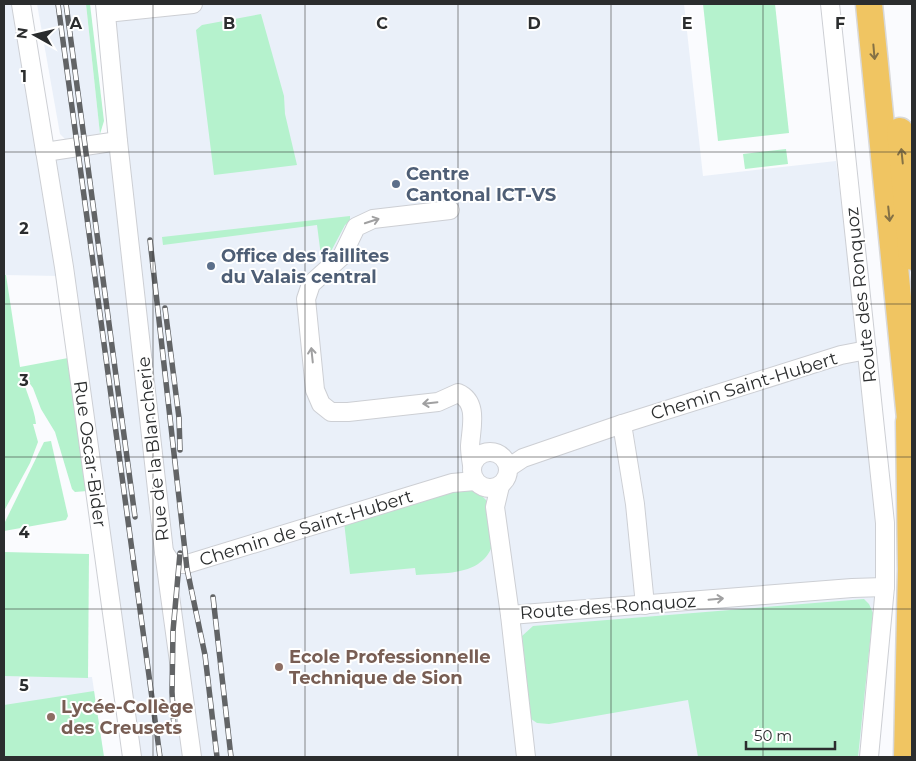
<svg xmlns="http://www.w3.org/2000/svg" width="916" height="761" viewBox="0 0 916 761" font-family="Montserrat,sans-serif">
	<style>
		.built { fill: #eaf0f9 }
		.green { fill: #b5f2cd }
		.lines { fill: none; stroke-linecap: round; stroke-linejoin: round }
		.minor-casing { stroke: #cdcfd4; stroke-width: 20 }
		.highway-casing { stroke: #d9d9d9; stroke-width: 29 }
		.minor { stroke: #fff; stroke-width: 18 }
		.highway { stroke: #f0c562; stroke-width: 26 }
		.rail-casing { stroke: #626466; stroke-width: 5.5 }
		.rail { stroke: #fff; stroke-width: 4; stroke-dasharray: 11; stroke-linecap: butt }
		.oneway { stroke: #847145 }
		.oneway2 { stroke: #a0a0a1 }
		.grid { fill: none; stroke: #2b2d2e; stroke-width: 1; stroke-opacity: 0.55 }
		.service-dot { fill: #5c6f8a; stroke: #fff; stroke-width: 2 }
		.education-dot { fill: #8d6e63; stroke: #fff; stroke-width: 2 }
		.labels { text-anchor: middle; stroke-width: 4; stroke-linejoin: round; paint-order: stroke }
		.service-label { font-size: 18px; font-weight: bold; fill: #4e5e75; stroke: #fff; text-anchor: start }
		.street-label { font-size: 18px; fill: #2b2d2e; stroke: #fff }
		.education-label { font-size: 18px; font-weight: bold; fill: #785e54; stroke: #fff; text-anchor: start }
		.grid-label { font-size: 16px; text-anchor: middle; font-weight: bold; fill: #2b2d2e; stroke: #fff; stroke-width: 4; stroke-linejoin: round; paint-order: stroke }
	</style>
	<rect width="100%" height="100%" fill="#fafbfe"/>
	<g class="built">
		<path d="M4,4H21L45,151L117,141L106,13L193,4H684L703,176L836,161L858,328L880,547L862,757H132L59,276L4,275Z"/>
		<path d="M37,4H86L100,134L65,139L60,134Z"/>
		<path d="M4,676L92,677L104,757H4Z"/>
	</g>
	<g class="green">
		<path d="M86,4H90L104,121L100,134Z"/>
		<path d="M703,4H775L789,133L718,141Z"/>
		<path d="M261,14L284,96L285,114L297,165L214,175L196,30L202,25Z"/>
		<path d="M786,149L788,164L745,169L743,154Z"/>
		<path d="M350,216V221L345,225L329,255L321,256L317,225L163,245L162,237Z"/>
		<path d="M4,275H6L20,367L68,358L87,491L75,492L72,489L55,432L41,409L33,388L22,373C24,390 34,405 36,424H33L38,442L30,463L4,511Z"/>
		<path d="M51,441L68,516L66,520L4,531V524L44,442Z"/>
		<path d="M466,488C474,491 481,494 486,500C491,507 494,538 492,546C490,553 484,560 478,564C461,575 436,573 416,575L415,568L350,574L344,522Z"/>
		<path d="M4,552L89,554L88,678L4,676Z"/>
		<path d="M864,599L869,604L873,613L858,757H698L688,700L549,724L537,723L531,719L522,636L533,626Z"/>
		<path d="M94,691L104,757H4V705Z"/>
	</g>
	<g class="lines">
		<defs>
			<g id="minor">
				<path d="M21,4L64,267L132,757"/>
				<path d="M105,4L118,141L164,552L192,757"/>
				<path d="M830,4L885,523V587L869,757"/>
				<path d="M106,13L193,4"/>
				<path d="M45,152L118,141"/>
				<path d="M450,210L373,219L356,227L342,256L311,284L306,299L315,390L321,404L331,412H348L438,402L458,393C479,402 471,428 470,446C470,452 471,459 472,465"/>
				<path d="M622,424L635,504L645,605"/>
				<circle cx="490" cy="470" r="18"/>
				<path d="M508,468L523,458L622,424L841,355L867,350"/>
				<path d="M500,486L495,507L510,615L526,757"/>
				<path d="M164,552L172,564H187L452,483L475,481"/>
				<path d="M510,615L852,588L885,587"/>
			</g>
			<g id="highway">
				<path d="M869,4L912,439"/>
				<path d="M900,131L912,257"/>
				<path d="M907,757L911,569L909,422"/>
			</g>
		</defs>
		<use href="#minor" class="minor-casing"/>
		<use href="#highway" class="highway-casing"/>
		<use href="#minor" class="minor"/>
		<use href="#highway" class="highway"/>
		<defs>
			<g id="rail">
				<path d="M58,4L160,757"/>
				<path d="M66,4L135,517"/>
				<path d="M150,240L187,569L205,655L217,757"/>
				<path d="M165,308L179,418L180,450"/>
				<path d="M213,597L231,757"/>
				<path d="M174,730L172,692L173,631L180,553"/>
			</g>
		</defs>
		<use href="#rail" class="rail-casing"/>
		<use href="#rail" class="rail"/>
	</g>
	<defs><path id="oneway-shaft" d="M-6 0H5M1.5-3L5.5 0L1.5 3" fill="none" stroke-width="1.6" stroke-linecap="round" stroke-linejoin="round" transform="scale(1.25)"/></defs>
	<g class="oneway">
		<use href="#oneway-shaft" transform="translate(874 52) rotate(85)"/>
		<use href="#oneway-shaft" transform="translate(902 156) rotate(-96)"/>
		<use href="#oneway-shaft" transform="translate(889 214) rotate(84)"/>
	</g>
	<g class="oneway2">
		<use href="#oneway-shaft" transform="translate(372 221) rotate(-18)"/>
		<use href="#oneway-shaft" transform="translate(312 355) rotate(-96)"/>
		<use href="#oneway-shaft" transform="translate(430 403) rotate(174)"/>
		<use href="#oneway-shaft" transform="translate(716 599) rotate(-5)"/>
	</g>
	<path class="grid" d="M153,4V757M305,4V757M458,4V757M611,4V757M763,4V757M4,152H912M4,304H912M4,457H912M4,609H912"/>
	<g class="service-dot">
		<circle cx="396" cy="184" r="5"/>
		<circle cx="211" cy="266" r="5"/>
	</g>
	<g class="education-dot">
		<circle cx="279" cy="667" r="5"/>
		<circle cx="51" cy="717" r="5"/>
	</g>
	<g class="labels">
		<g class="service-label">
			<text x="406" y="180">Centre<tspan x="406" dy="21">Cantonal ICT-VS</tspan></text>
			<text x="221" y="262">Office des faillites<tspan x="221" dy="21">du Valais central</tspan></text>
		</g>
		<g class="street-label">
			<text transform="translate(861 295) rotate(-96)" y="6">Route des Ronquoz</text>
			<text transform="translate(744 386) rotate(-17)" y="6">Chemin Saint-Hubert</text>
			<text transform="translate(153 449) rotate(-96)" y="6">Rue de la Blancherie</text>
			<text transform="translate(90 454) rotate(82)" y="6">Rue Oscar-Bider</text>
			<text transform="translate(306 528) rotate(-17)" y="6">Chemin de Saint-Hubert</text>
			<text transform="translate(608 607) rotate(-4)" y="6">Route des Ronquoz</text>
		</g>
		<g class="education-label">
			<text x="289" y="663">Ecole Professionnelle<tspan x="289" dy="21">Technique de Sion</tspan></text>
			<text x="61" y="713">Lycée-Collège<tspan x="61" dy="21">des Creusets</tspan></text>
		</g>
	</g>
	<g class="grid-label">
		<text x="76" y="29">A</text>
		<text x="229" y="29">B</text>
		<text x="382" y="29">C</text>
		<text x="534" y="29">D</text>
		<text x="687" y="29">E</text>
		<text x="840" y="29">F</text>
		<text x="24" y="82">1</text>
		<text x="24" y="234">2</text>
		<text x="24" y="386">3</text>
		<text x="24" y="538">4</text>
		<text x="24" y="691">5</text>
	</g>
	<rect width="916" height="761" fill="none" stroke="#2b2d2e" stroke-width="10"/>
	<g transform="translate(35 35) rotate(278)" stroke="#ffffff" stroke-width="4" paint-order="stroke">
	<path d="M0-4L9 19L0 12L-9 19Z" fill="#2b2d2e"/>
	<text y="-8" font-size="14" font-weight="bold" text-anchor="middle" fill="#2b2d2e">N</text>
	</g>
	<path d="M746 741v8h89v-8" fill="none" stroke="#2b2d2e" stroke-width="2.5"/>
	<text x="754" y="741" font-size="15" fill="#2b2d2e" stroke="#ffffff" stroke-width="4" paint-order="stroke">50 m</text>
</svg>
